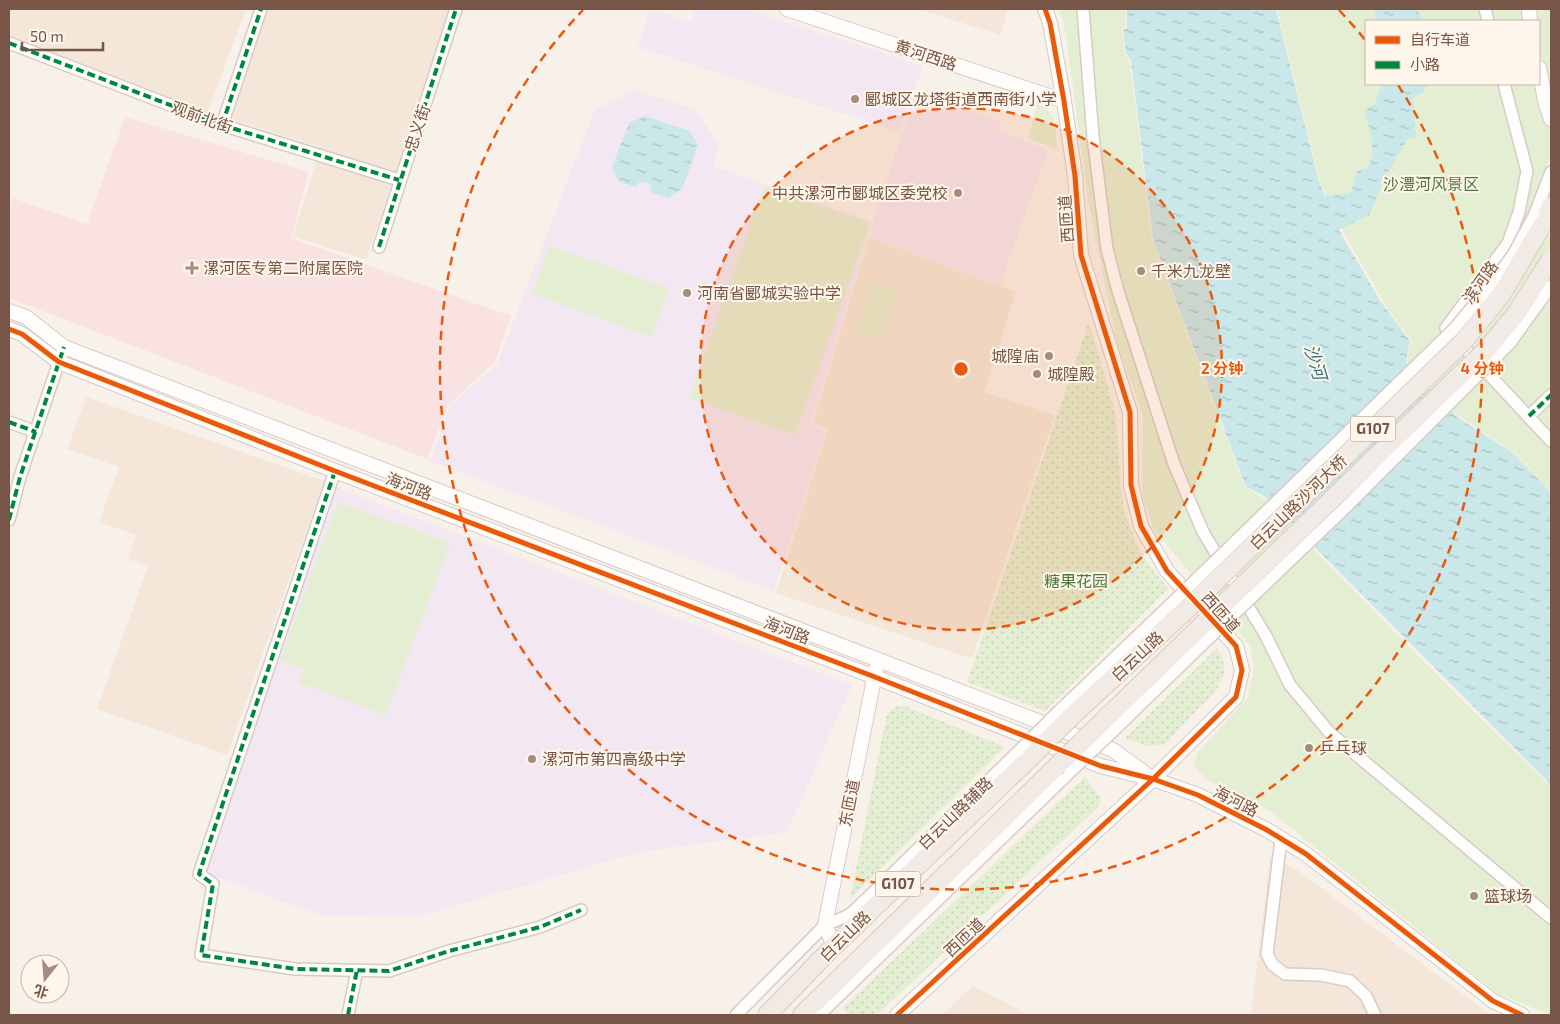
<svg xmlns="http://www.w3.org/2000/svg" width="1560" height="1024" viewBox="0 0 1560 1024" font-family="'Exo 2','Noto Sans SC',sans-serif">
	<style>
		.residential { fill: #f4e6d9 }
		.education { fill: #f3e8f2 }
		.medical { fill: #fae2e2 }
		.park { fill: #e4eed2; fill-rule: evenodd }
		.garden { fill: url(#garden-dots) }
		.water { fill: url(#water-ripples) }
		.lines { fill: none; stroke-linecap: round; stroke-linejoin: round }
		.minor-casing { stroke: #d6ccc6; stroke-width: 14 }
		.tertiary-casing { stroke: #d6ccc6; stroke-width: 16 }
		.trunk-casing { stroke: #d7cbc4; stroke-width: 20 }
		.minor { stroke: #fefdfc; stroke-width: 11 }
		.tertiary { stroke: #fefdfc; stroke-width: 14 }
		.trunk { stroke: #f2eae4; stroke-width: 18 }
		.minor-bridge-casing { stroke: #d6ccc6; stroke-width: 14; stroke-linecap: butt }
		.trunk-bridge-casing { stroke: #d7cbc4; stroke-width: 20; stroke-linecap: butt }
		.minor-bridge { stroke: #fefdfc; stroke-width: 11 }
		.trunk-bridge { stroke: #f2eae4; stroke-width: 18 }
		.quiet { stroke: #00873e; stroke-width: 4; stroke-dasharray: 8 4; stroke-linecap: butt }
		.cycleway-casing { stroke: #fff6eb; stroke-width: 8 }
		.cycleway { stroke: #e8590c; stroke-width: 5 }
		.ring { fill: none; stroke: #e8590c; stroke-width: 2.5; stroke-dasharray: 9 6 }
		.poi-dot { fill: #a48c80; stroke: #fff6eb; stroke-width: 2 }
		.labels { text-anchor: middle; stroke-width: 4; stroke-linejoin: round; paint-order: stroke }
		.shield { fill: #fff6eb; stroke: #a08678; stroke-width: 1 }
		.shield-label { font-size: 15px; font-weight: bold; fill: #775647 }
		.street-label { font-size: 16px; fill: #775647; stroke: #fff6eb }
		.poi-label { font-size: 16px; fill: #775647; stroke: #fff6eb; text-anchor: start }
		.park-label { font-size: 16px; fill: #50783c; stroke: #fff6eb }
		.water-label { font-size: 18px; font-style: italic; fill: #3a767e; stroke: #fff6eb }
		.centre { fill: #e8590c; stroke: #fff6eb; stroke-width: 2.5 }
		.ring-label { font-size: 15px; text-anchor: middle; font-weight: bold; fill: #e8590c; stroke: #fff6eb; stroke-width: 4; stroke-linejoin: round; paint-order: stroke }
	</style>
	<defs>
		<pattern id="garden-dots" width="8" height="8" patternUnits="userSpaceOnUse" patternTransform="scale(1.25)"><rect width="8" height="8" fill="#e4eed2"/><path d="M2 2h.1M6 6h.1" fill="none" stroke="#c7ceb6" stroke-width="1.8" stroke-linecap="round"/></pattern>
		<pattern id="water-ripples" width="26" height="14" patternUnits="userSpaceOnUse" patternTransform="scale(1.25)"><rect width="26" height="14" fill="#cae8e9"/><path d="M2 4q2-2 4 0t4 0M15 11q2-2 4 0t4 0" fill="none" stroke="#a9bfbf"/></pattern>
	</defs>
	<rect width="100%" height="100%" fill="#f8f1e9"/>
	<g class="residential">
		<path d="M9,9H246L208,112L16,43L9,39Z"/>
		<path d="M268,9H450L366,260L293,236L321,147L230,119Z"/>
		<path d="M919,9H1008L1000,35Z"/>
		<path d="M869,237L1016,292L984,392L1055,415L972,659L776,593L828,429L813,423Z"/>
		<path d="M86,397L324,481L227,755L97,709L148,566L128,559L136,535L99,522L119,467L67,449Z"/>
		<path d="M1270,855L1297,870L1491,1015H1251Z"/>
		<path d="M973,986L1029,1015H942Z"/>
	</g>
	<g class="education">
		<path d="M650,9L692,22L696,9H746L923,66L900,132L638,47Z"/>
		<path d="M636,90L697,110L719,146L713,166L872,222L811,424L826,431L774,591L430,461L450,405L497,364L595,109Z"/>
		<path d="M915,93L1002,122L999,131L1048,150L1000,285L869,236Z"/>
		<path d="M336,487L852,685L787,832L640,852L423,915L322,916L206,873Z"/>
	</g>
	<path class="medical" d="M125,117L309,172L291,238L511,316L495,362L449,404L427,459L9,298V211L13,198L87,224Z"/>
	<g class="park">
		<path d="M1059,9H1126V27L1122,28L1125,54L1130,62L1152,240L1245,487L1264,499L1458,696L1551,787V1015L1498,994L1270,811L1207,780L1194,766L1197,754L1248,697L1254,668L1250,646L1154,529L1142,494L1143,416L1117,343L1088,200L1066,34Z"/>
		<path d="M1277,9H1551V154L1531,211L1551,239V491L1514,453L1457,415L1407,361L1411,340L1386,306L1338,223L1320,181ZM1366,21H1539V84H1366Z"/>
		<path d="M1037,104C1058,110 1055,131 1057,149L1028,138Z"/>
		<path d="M764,186L870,223L795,435L689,398Z"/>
		<path d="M549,246L669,288L652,337L532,294Z"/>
		<path d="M871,283L898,291L882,339L856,330Z"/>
		<path d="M338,502L450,543L386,715L299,683L304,669L280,660Z"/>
	</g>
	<g class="garden">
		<path d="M1089,322L1116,415L1120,479L1124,511L1139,550L1168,589L1045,711L967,682Z"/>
		<path d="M1217,648C1226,664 1227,671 1218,688L1164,745L1147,746L1125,738Z"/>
		<path d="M904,706L1005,747L850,899L887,714L895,707Z"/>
		<path d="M1085,777L1100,797L1099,806L877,1015H850L843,1008Z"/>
	</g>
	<g class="water">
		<path d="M1127,9H1276L1319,181L1325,196L1351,193L1357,171L1367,168C1378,150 1370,131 1364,112L1375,103L1382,84H1426L1424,92L1413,97L1416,138H1408L1385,177L1369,215L1339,230L1379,299L1410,341L1406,362L1457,417L1513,453L1551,492V785L1264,496L1246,487L1153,240L1131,61L1126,53L1123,29L1127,28Z"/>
		<path d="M1375,9H1416L1425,21H1375Z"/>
		<path d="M645,116L690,131L698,145L682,189L669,198L650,192L652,186L645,182H639L636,187L618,181L612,167L629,123Z"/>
	</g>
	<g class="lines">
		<defs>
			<g id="minor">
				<path d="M1083,9L1093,137L1107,249L1118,291L1174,464L1203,532L1266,636L1290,685L1329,732L1551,918"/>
				<path d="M1485,9L1488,21"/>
				<path d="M9,43L222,125L399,180"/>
				<path d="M1504,84L1527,171L1519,212L1508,243L1446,328L1551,441"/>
				<path d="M222,125L261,9"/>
				<path d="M1534,216L1551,172"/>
				<path d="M379,247L456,9"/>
				<path d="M1529,416L1551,395"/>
				<path d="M9,422L36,432"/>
				<path d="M335,471L199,874L213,884L201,955L295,969L389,971L449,951L540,927L581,910"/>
				<path d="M9,520L20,477L64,347"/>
				<path d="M1060,710L1171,604"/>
				<path d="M1111,733L1208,639"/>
				<path d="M1281,839L1267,954L1273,965L1285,974L1321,975L1350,981L1366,996L1375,1015"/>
				<path d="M348,1015L357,970"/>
				<path d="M736,1015L825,925L847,916L854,911L1020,750"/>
				<path d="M819,1015L1070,772"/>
			</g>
			<g id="tertiary">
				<path d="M787,9L1064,101"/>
				<path d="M1529,9L1530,21"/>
				<path d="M1539,68L1546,105L1551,119"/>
				<path d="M9,311L26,317L64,347C413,484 764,615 1113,750L1146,774"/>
				<path d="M9,329L22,334L59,362L335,471L875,677L1101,766L1153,779L1198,795L1267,830L1306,854L1493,1001L1522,1015"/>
				<path d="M834,946L825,925L876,669"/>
				<path d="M897,1015L1153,779L1236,697L1242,670L1236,646L1167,571L1141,526L1131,485L1130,412L1081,255L1075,176L1064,101L1050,23L1045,9"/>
			</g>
			<g id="trunk">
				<path d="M1543,224L1551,206"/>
				<path d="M1072,716L1180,616"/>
				<path d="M1098,726L1197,630"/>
				<path d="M767,1015L834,946L1032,756"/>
				<path d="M802,1015L1056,767"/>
			</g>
		</defs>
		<use href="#minor" class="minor-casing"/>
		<use href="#tertiary" class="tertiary-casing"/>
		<use href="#trunk" class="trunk-casing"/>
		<use href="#minor" class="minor"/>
		<use href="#tertiary" class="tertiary"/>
		<use href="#trunk" class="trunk"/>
		<defs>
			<g id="minor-bridge">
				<path d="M1171,604L1454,329L1493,282L1513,255L1534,216"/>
				<path d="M1208,639L1346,507L1510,343L1551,286"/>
				<path d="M1020,750L1060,710"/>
				<path d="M1070,772L1111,733"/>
			</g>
			<g id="trunk-bridge">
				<path d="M1180,616L1463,342L1501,295L1543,224"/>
				<path d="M1197,630L1487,349L1516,314L1551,259"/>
				<path d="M1032,756L1072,716"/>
				<path d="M1056,767L1098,726"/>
			</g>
		</defs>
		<use href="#minor-bridge" class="minor-bridge-casing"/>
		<use href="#trunk-bridge" class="trunk-bridge-casing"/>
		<use href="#minor-bridge" class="minor-bridge"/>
		<use href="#trunk-bridge" class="trunk-bridge"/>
		<g class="quiet">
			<path d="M9,43L222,125L399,180"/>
			<path d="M222,125L261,9"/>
			<path d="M379,247L456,9"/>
			<path d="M1529,416L1551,395"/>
			<path d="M9,422L36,432"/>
			<path d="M335,471L199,874L213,884L201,955L295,969L389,971L449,951L540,927L581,910"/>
			<path d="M9,520L20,477L64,347"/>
			<path d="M348,1015L357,970"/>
		</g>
		<defs>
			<g id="cycleway">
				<path d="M9,329L22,334L59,362L335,471L875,677L1101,766L1153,779L1198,795L1267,830L1306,854L1493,1001L1522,1015"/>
				<path d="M897,1015L1153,779L1236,697L1242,670L1236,646L1167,571L1141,526L1131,485L1130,412L1081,255L1075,176L1064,101L1050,23L1045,9"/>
			</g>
		</defs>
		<use href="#cycleway" class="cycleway-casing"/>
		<use href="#cycleway" class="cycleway"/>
	</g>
	<circle cx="961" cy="369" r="261" fill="#e8590c" fill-opacity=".12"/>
	<g class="ring">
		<circle cx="961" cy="369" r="261"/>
		<path d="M1339 10A521 521 0 0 1 1366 41M1398 85A521 521 0 1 1 583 10"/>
	</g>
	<g class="poi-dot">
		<circle cx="855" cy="99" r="5"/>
		<circle cx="958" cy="193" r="5"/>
		<path d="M189.5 260.5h5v5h5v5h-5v5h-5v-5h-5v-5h5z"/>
		<circle cx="1141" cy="271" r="5"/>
		<circle cx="687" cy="293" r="5"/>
		<circle cx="1049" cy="356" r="5"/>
		<circle cx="1037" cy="374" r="5"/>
		<circle cx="1309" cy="748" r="5"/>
		<circle cx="532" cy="759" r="5"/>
		<circle cx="1474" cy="896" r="5"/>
	</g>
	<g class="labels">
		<g class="shield">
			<rect x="1350.5" y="416.5" width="45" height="25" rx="4"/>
			<rect x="875.5" y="871.5" width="45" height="25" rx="4"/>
		</g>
		<g class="shield-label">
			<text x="1373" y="434">G107</text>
			<text x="898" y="889">G107</text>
		</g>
		<g class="street-label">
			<text transform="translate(926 55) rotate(18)" y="6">黄河西路</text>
			<text transform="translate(202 117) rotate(20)" y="6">观前北街</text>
			<text transform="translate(417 128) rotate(-72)" y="6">忠义街</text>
			<text transform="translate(1066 219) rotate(-94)" y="6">西匝道</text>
			<text transform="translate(1480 282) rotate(-54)" y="6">滨河路</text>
			<text transform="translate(409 486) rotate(21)" y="6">海河路</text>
			<text transform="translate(1298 502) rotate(-44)" y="6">白云山路沙河大桥</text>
			<text transform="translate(1221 612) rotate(48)" y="6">西匝道</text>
			<text transform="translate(787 630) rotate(21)" y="6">海河路</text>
			<text transform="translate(1137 656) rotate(-43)" y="6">白云山路</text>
			<text transform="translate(1236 801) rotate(27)" y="6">海河路</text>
			<text transform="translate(849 803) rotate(-79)" y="6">东匝道</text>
			<text transform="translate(955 813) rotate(-44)" y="6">白云山路辅路</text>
			<text transform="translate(845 936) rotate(-45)" y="6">白云山路</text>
			<text transform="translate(964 937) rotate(-43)" y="6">西匝道</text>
		</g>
		<g class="poi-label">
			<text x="865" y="105">郾城区龙塔街道西南街小学</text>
			<text x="948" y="199" text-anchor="end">中共漯河市郾城区委党校</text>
			<text x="203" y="274">漯河医专第二附属医院</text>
			<text x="1151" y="277">千米九龙壁</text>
			<text x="697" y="299">河南省郾城实验中学</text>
			<text x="1039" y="362" text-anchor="end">城隍庙</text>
			<text x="1047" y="380">城隍殿</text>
			<text x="1319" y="754">乒乓球</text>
			<text x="542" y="765">漯河市第四高级中学</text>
			<text x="1484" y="902">篮球场</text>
		</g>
		<g class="park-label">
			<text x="1431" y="190">沙澧河风景区</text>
			<text x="1076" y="587">糖果花园</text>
		</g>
		<g class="water-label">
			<text transform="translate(1315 362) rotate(73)" y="6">沙河</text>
		</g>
	</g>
	<circle cx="961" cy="369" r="8" class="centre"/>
	<g class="ring-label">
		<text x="1222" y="374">2 分钟</text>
		<text x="1482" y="374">4 分钟</text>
	</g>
	<rect width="1560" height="1024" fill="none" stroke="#775647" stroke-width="20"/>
	<rect x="1365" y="20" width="175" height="65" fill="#fff6eb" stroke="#c9b6a9"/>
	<rect x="1375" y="36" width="25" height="8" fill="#e8590c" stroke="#c9b6a9"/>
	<text x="1410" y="45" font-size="15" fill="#775647">自行车道</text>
	<rect x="1375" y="61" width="25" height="8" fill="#00873e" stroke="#c9b6a9"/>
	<text x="1410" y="70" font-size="15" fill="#775647">小路</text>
	<g transform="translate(45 979) rotate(197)"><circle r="24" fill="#fff6eb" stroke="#c9b6a9"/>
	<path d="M0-4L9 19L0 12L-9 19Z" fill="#a48c80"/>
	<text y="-8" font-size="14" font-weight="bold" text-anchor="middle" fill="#775647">北</text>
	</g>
	<path d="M22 42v8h81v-8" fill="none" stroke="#775647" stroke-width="2.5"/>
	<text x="30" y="42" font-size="15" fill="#775647" stroke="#fff6eb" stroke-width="4" paint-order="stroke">50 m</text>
</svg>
